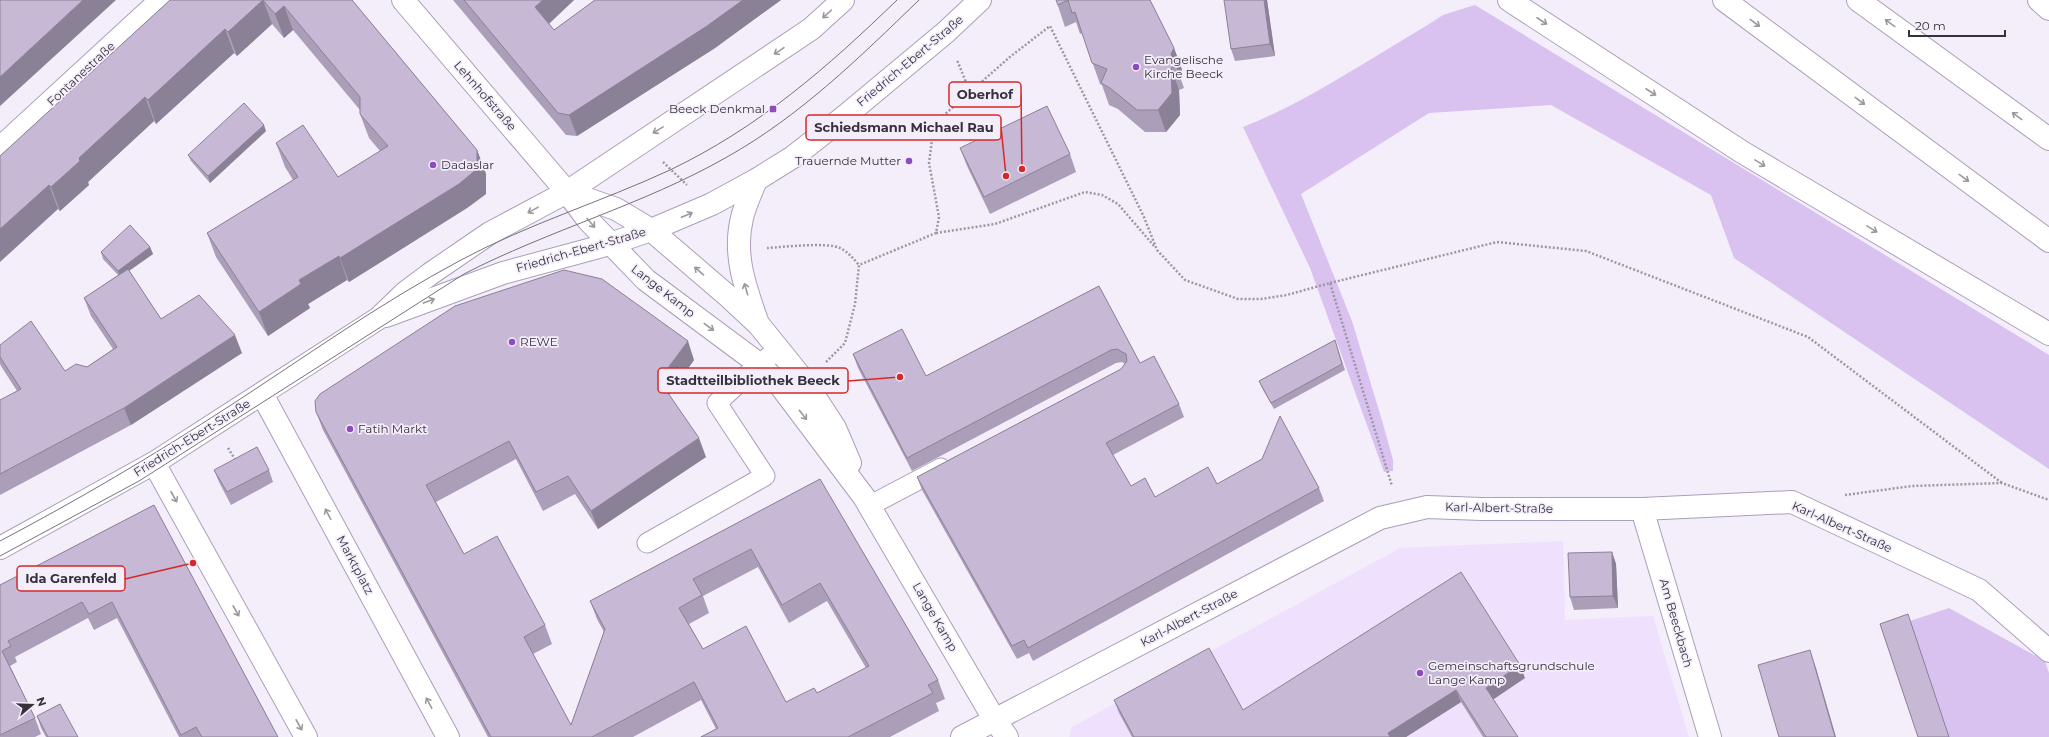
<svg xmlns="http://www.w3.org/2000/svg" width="2049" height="737" viewBox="0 0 2049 737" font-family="Montserrat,sans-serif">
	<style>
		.built { fill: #efe0fe }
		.green { fill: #d9c1f0 }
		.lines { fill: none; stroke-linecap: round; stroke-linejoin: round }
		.service-casing { stroke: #ac9dba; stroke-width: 21 }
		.minor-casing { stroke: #ac9dba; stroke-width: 24 }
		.tertiary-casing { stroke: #ac9dba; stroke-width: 24 }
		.secondary-casing { stroke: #ac9dba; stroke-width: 24 }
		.motorway-casing { stroke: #ac9dba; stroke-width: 24 }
		.path { stroke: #9d97a3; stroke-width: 2.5; stroke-dasharray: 2 2; stroke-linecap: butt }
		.service { stroke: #fff; stroke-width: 19 }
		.minor { stroke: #fff; stroke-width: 22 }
		.tertiary { stroke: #fff; stroke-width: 22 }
		.secondary { stroke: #fff; stroke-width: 22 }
		.motorway { stroke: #fff; stroke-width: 22 }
		.tram { stroke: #77717e; stroke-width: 1 }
		.wall { fill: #ab9eb8; fill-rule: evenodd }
		.shaded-wall { fill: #8b8196 }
		.building { fill: #c7b8d6; stroke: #8b8196; fill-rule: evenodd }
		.oneway { stroke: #9b989e }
		.poi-dot { fill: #8d4bbf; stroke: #f4eefb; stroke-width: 1.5 }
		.labels { text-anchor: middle; stroke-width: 3.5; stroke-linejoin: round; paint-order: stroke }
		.poi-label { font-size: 12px; fill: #37313d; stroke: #f4eefb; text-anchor: start }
		.street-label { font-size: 12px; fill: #37313d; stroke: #f4eefb }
		.leader { fill: none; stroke: #d62828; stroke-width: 1.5 }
		.callout-dot { fill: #d62828; stroke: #f4eefb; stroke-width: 1.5 }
		.callout { fill: #f4eefb; stroke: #d62828; stroke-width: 1.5 }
		.callout-label { font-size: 13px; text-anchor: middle; font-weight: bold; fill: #37313d }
	</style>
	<rect width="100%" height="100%" fill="#f4eefb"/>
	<path class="built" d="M1563,541L1565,620L1653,616L1689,737H1069L1072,727L1400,548Z"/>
	<g class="green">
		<path d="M1475,5L2049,355V469L1734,258L1711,195L1551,105L1429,113L1301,194L1352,321L1383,424L1393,460V471L1384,472L1310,268L1243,127C1307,102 1366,61 1426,26L1443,15Z"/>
		<path d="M1949,608L2045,661L2049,673V737H1949L1910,621Z"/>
	</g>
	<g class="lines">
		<defs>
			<g id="service">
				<path d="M869,506L941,468"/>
				<path d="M647,543L765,476L717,403L759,364L778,350"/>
			</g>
			<g id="minor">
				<path d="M403,0L567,192"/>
				<path d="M0,148L161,0"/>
				<path d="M262,394L448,737"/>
				<path d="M154,463L306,737"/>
				<path d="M1642,509L1710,737"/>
				<path d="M962,737L1380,518L1427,507L1482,509H1642L1792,502L1979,590L2049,651"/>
			</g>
			<g id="tertiary">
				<path d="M756,180C751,193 745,205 742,218C733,254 745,287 757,321"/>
				<path d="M567,192L588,220L646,280L759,364L779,384L864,497L994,719L1007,737"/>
				<path d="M567,192L616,209L651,230L729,297L759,325L805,382L835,428L850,463"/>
			</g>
			<g id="secondary">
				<path d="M386,316L503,273L610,244L651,230L712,204L756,180L793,157L844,117L946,32L980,0"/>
				<path d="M0,548L154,463L379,318L406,292L430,274L490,233L567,192L811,29L843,0"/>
			</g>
			<g id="motorway">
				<path d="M1509,0L1742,152L2049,334"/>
				<path d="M1724,0L2049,241"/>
				<path d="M1858,0L2049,139"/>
				<path d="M2039,0L2049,9"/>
			</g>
		</defs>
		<use href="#service" class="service-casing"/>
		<use href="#minor" class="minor-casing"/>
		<use href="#tertiary" class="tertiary-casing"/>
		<use href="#secondary" class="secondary-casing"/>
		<use href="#motorway" class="motorway-casing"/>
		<g class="path">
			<path d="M970,92L1011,56L1050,26L1144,217L1157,250L1185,280L1238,299H1261L1287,295L1330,283L1392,486"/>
			<path d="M663,162L687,185"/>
			<path d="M936,233L995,224L1085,192L1102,195L1118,204L1155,247"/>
			<path d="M767,248C783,247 827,242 840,248C848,252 853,258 859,265"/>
			<path d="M1330,283L1497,242L1586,251L1808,337L2002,483"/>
			<path d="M826,362L845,343L855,304L859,265L936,233L939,217L929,163L934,124L970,92L957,60"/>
			<path d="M228,448L236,461"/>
			<path d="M1845,495L1912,486L2002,483L2049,500"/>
		</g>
		<use href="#service" class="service"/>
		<use href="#minor" class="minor"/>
		<use href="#tertiary" class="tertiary"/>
		<use href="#secondary" class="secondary"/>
		<use href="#motorway" class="motorway"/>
		<g class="tram">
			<path d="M0,541C78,500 154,455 228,407C305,357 380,303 461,260C528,224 601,202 670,170C758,128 828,67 897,0"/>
			<path d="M0,556L139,481L464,274C549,230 643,205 727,157C800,116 859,58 919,0"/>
		</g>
	</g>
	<g class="wall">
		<path d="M170,0H352L477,150L486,174V194L467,208L349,282L347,280L308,304L310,308L268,336L216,257L207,233L293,180L285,167L276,143L338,177L380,151L369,138L360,114V110L293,30L284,38L272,24L237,56L234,53L156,124L154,121L88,182L89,185L60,211L0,156Z"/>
		<path d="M453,0H574L549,24L554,30L595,0H781L715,48L577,136L566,135Z"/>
		<path d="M1056,0H1150L1174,48L1182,70L1179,74L1184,88L1179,90L1180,115L1166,132H1145L1118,109L1109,105L1102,85L1100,84L1082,33L1080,34L1076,22L1065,27Z"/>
		<path d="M1267,0L1275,56L1235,61L1231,49Z"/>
		<path d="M266,131L210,183L191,161L188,155Z"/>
		<path d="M960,148L1070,154L1076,172L990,214L967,166Z"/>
		<path d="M150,247L153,254L129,271L161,319L242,353L131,425L0,495V400L17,391L1,366L0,364V345L65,371L87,367L113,349L91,316L84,298L118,275L103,259L101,252Z"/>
		<path d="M1099,286L1140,363L1179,404L1184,417L1113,455L1131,486L1155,497L1217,484L1319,488L1324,501L1033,661L1029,653L1017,659L922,490L917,477L1121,369L1125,364L1122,362L1116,363L912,471L858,368L853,354L926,376Z"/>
		<path d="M1335,340L1345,370L1274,409L1262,388L1259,381Z"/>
		<path d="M694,360L669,395L706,457L598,529L575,494L543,511L516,459L436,502L464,554L545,625L552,644L533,654L571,725L604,632L597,619L590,601L820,479L938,680L945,699L936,703L939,711L890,737H700L716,729L701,700L633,737H488L323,430L316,412ZM758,567L789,623L827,601L866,668L817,693L786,702L703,649L689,624L709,613L703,596Z"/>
		<path d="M214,470H269L273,482L231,505L219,482Z"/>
		<path d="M154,505L278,737H179L117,618L94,630L88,618L15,657L17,662L10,666L35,718L41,734L35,737H0V585Z"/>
		<path d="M1612,552L1616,564L1618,608L1574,610L1570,597Z"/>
		<path d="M1525,678L1493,699L1518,737H1483L1461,702L1406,737H1132L1119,713L1114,700L1243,710Z"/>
		<path d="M37,716L78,737H46L41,728Z"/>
	</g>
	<g class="shaded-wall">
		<path d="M83,0H116L0,106V77Z"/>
		<path d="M263,0L272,24L237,56L228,32Z"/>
		<path d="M543,0H574L543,29L535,7Z"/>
		<path d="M743,0H781L715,48L577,136L569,115Z"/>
		<path d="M1264,0H1267L1275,56L1270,44Z"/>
		<path d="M284,6L293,30L284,38L275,14Z"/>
		<path d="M225,29L234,53L156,124L148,100Z"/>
		<path d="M1174,48L1182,70L1179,74L1171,54Z"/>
		<path d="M1171,68L1179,90L1180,115L1166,132L1158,110Z"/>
		<path d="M145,97L154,121L88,182L89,185L60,211L51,187L79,158Z"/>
		<path d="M264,125L266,131L210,183L208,176Z"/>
		<path d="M477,150L486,174V194L467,208L349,282L340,258Z"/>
		<path d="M49,185L58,209L0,262V229Z"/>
		<path d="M150,247L153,254L120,277L118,271Z"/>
		<path d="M339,256L347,280L308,304L310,308L268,336L259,312L299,280Z"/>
		<path d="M235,335L242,353L131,425L124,408Z"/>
		<path d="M688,341L694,360L666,399L659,380Z"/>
		<path d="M699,438L706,457L598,529L591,511Z"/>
		<path d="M1612,552L1616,564L1618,608L1613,596Z"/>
		<path d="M1810,650L1816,668L1836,737H1835Z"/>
		<path d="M1520,665L1525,678L1491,701L1486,688Z"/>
		<path d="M1456,690L1461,702L1406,737H1389L1388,733Z"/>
	</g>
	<g class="building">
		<path d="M0,0H83L0,77Z"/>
		<path d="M170,0H352L477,150V169L459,184L340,258L339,256L299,280L301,284L259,312L207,233L298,177L276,143L303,125L338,177L388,146L360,114V97L284,6L275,14L263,0L228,32L225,29L148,100L145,97L79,158L80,161L51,187L49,185L0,229V156Z"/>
		<path d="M464,0H543L535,7L554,30L595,0H743L707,26L569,115L558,113Z"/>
		<path d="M1056,0H1150L1174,48L1171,54L1176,66L1171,68L1172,93L1158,110H1137L1110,88L1101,83L1107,69L1092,63L1075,12L1072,13L1068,0L1058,5Z"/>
		<path d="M1224,0H1264L1270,44L1231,49Z"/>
		<path d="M244,103L264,125L208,176L188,155Z"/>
		<path d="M1047,106L1070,154L984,197L960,148Z"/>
		<path d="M130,225L150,247L118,271L101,252Z"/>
		<path d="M128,269L161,319L199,295L235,335L124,408L0,474V400L21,389L0,357V345L31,321L65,371L76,364L87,367L117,347L84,298Z"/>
		<path d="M564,270L602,279L688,341L659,380L699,438L591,511L568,476L536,492L509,441L426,485L464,554L497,536L545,625L524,637L571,725L605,629L590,601L820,479L938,680L928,685L933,693L848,737H701L718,728L694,682L592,737H491L316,412L315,401L320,394L455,306ZM751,549L782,605L820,583L869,666L817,693L814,688L786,702L746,626L703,649L679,608L702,595L693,579Z"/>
		<path d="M1099,286L1140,363L1154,356L1179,404L1106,443L1131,486L1145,478L1155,497L1208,467L1217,484L1262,459L1280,416L1319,488L1028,648L1024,640L1012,646L917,477L1121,369L1127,361L1126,354L1117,349L1111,350L907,458L853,354L902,329L926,376Z"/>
		<path d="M1335,340L1342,364L1271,403L1259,381Z"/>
		<path d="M257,447L269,470L227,492L214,470Z"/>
		<path d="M154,505L278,737H202L196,727L181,735L112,602L89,614L82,602L8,641L11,646L2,651L35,718L0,735V585Z"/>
		<path d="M1612,552L1613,596L1570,597L1568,553Z"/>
		<path d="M1461,572L1520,665L1486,688L1518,737H1486L1456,690L1388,733L1390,737H1134L1114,700L1209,648L1243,710Z"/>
		<path d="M1908,614L1949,737H1918L1880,624Z"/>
		<path d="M1810,650L1835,737H1779L1758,665Z"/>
		<path d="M60,704L78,737H48L37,716Z"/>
	</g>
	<defs><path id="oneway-shaft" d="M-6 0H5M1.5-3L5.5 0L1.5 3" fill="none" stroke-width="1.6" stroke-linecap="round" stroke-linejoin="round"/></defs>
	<g class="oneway">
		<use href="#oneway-shaft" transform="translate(827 14) rotate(138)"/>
		<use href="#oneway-shaft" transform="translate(1542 21) rotate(33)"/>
		<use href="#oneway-shaft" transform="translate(1755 23) rotate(37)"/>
		<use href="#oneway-shaft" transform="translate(1890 23) rotate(-144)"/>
		<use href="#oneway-shaft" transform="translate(779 51) rotate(146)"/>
		<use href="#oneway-shaft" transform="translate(1651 92) rotate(33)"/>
		<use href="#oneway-shaft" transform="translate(1860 101) rotate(37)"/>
		<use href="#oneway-shaft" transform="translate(2017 116) rotate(-144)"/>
		<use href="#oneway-shaft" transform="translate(658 130) rotate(149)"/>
		<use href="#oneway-shaft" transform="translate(1760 163) rotate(31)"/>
		<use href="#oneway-shaft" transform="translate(1964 178) rotate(36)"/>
		<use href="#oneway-shaft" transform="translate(533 210) rotate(151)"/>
		<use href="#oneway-shaft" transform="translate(687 215) rotate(-23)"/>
		<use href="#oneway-shaft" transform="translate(591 223) rotate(49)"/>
		<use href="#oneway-shaft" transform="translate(1872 229) rotate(31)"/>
		<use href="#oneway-shaft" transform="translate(699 271) rotate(-139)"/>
		<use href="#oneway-shaft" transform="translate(746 289) rotate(-106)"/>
		<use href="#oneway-shaft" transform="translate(429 301) rotate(-20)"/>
		<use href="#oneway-shaft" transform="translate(709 327) rotate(37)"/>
		<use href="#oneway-shaft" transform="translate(803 415) rotate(52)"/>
		<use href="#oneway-shaft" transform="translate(174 497) rotate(61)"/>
		<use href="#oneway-shaft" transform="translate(328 514) rotate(-118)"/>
		<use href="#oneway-shaft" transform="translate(236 611) rotate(61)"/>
		<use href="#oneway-shaft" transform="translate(429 703) rotate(-118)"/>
		<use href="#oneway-shaft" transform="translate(299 725) rotate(61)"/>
	</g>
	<g class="poi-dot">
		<circle cx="1136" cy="67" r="4"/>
		<rect x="769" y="105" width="8" height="8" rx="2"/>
		<circle cx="909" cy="161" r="4"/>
		<circle cx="433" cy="165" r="4"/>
		<circle cx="512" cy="342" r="4"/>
		<circle cx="350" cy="429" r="4"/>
		<circle cx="1420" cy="673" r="4"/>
	</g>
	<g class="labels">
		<g class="poi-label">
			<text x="1144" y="64">Evangelische<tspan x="1144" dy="14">Kirche Beeck</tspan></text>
			<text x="765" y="113" text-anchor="end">Beeck Denkmal</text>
			<text x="901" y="165" text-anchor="end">Trauernde Mutter</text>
			<text x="441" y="169">Dadaslar</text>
			<text x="520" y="346">REWE</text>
			<text x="358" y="433">Fatih Markt</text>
			<text x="1428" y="670">Gemeinschaftsgrundschule<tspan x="1428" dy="14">Lange Kamp</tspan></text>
		</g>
		<g class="street-label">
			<text transform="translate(910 61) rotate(-40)" y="4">Friedrich-Ebert-Straße</text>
			<text transform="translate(81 74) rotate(-43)" y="4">Fontanestraße</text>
			<text transform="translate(485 96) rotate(49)" y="4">Lehnhofstraße</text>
			<text transform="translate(581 250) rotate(-16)" y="4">Friedrich-Ebert-Straße</text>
			<text transform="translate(663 291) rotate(38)" y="4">Lange Kamp</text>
			<text transform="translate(192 438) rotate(-32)" y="4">Friedrich-Ebert-Straße</text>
			<text transform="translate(1499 508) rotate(1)" y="4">Karl-Albert-Straße</text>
			<text transform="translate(1842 527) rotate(24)" y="4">Karl-Albert-Straße</text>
			<text transform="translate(355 565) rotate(62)" y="4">Marktplatz</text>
			<text transform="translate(935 617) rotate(60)" y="4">Lange Kamp</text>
			<text transform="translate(1189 618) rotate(-28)" y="4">Karl-Albert-Straße</text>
			<text transform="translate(1676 623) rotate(74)" y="4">Am Beeckbach</text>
		</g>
	</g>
	<path class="leader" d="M1022 169L1021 94M1006 176L1001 127M900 377L848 381M193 563L125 579"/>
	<g class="callout-dot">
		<circle cx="1022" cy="169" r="4"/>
		<circle cx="1006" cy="176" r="4"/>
		<circle cx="900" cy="377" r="4"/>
		<circle cx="193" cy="563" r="4"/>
	</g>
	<g class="callout">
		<rect x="949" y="82" width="72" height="25" rx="4"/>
		<rect x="806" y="115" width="195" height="25" rx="4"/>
		<rect x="658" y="368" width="190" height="25" rx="4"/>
		<rect x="17" y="566" width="108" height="25" rx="4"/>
	</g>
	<g class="callout-label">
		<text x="985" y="99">Oberhof</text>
		<text x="904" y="132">Schiedsmann Michael Rau</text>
		<text x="753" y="385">Stadtteilbibliothek Beeck</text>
		<text x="71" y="583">Ida Garenfeld</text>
	</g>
	<g transform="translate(32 705) rotate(71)" stroke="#f4eefb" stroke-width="3" paint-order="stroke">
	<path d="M0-3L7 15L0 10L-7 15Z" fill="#37313d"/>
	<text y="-6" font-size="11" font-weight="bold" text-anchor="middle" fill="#37313d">N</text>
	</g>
	<path d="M1909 30v6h96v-6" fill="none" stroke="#37313d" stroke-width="2"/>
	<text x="1915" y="30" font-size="12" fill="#37313d" stroke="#f4eefb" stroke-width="3" paint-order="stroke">20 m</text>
</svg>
